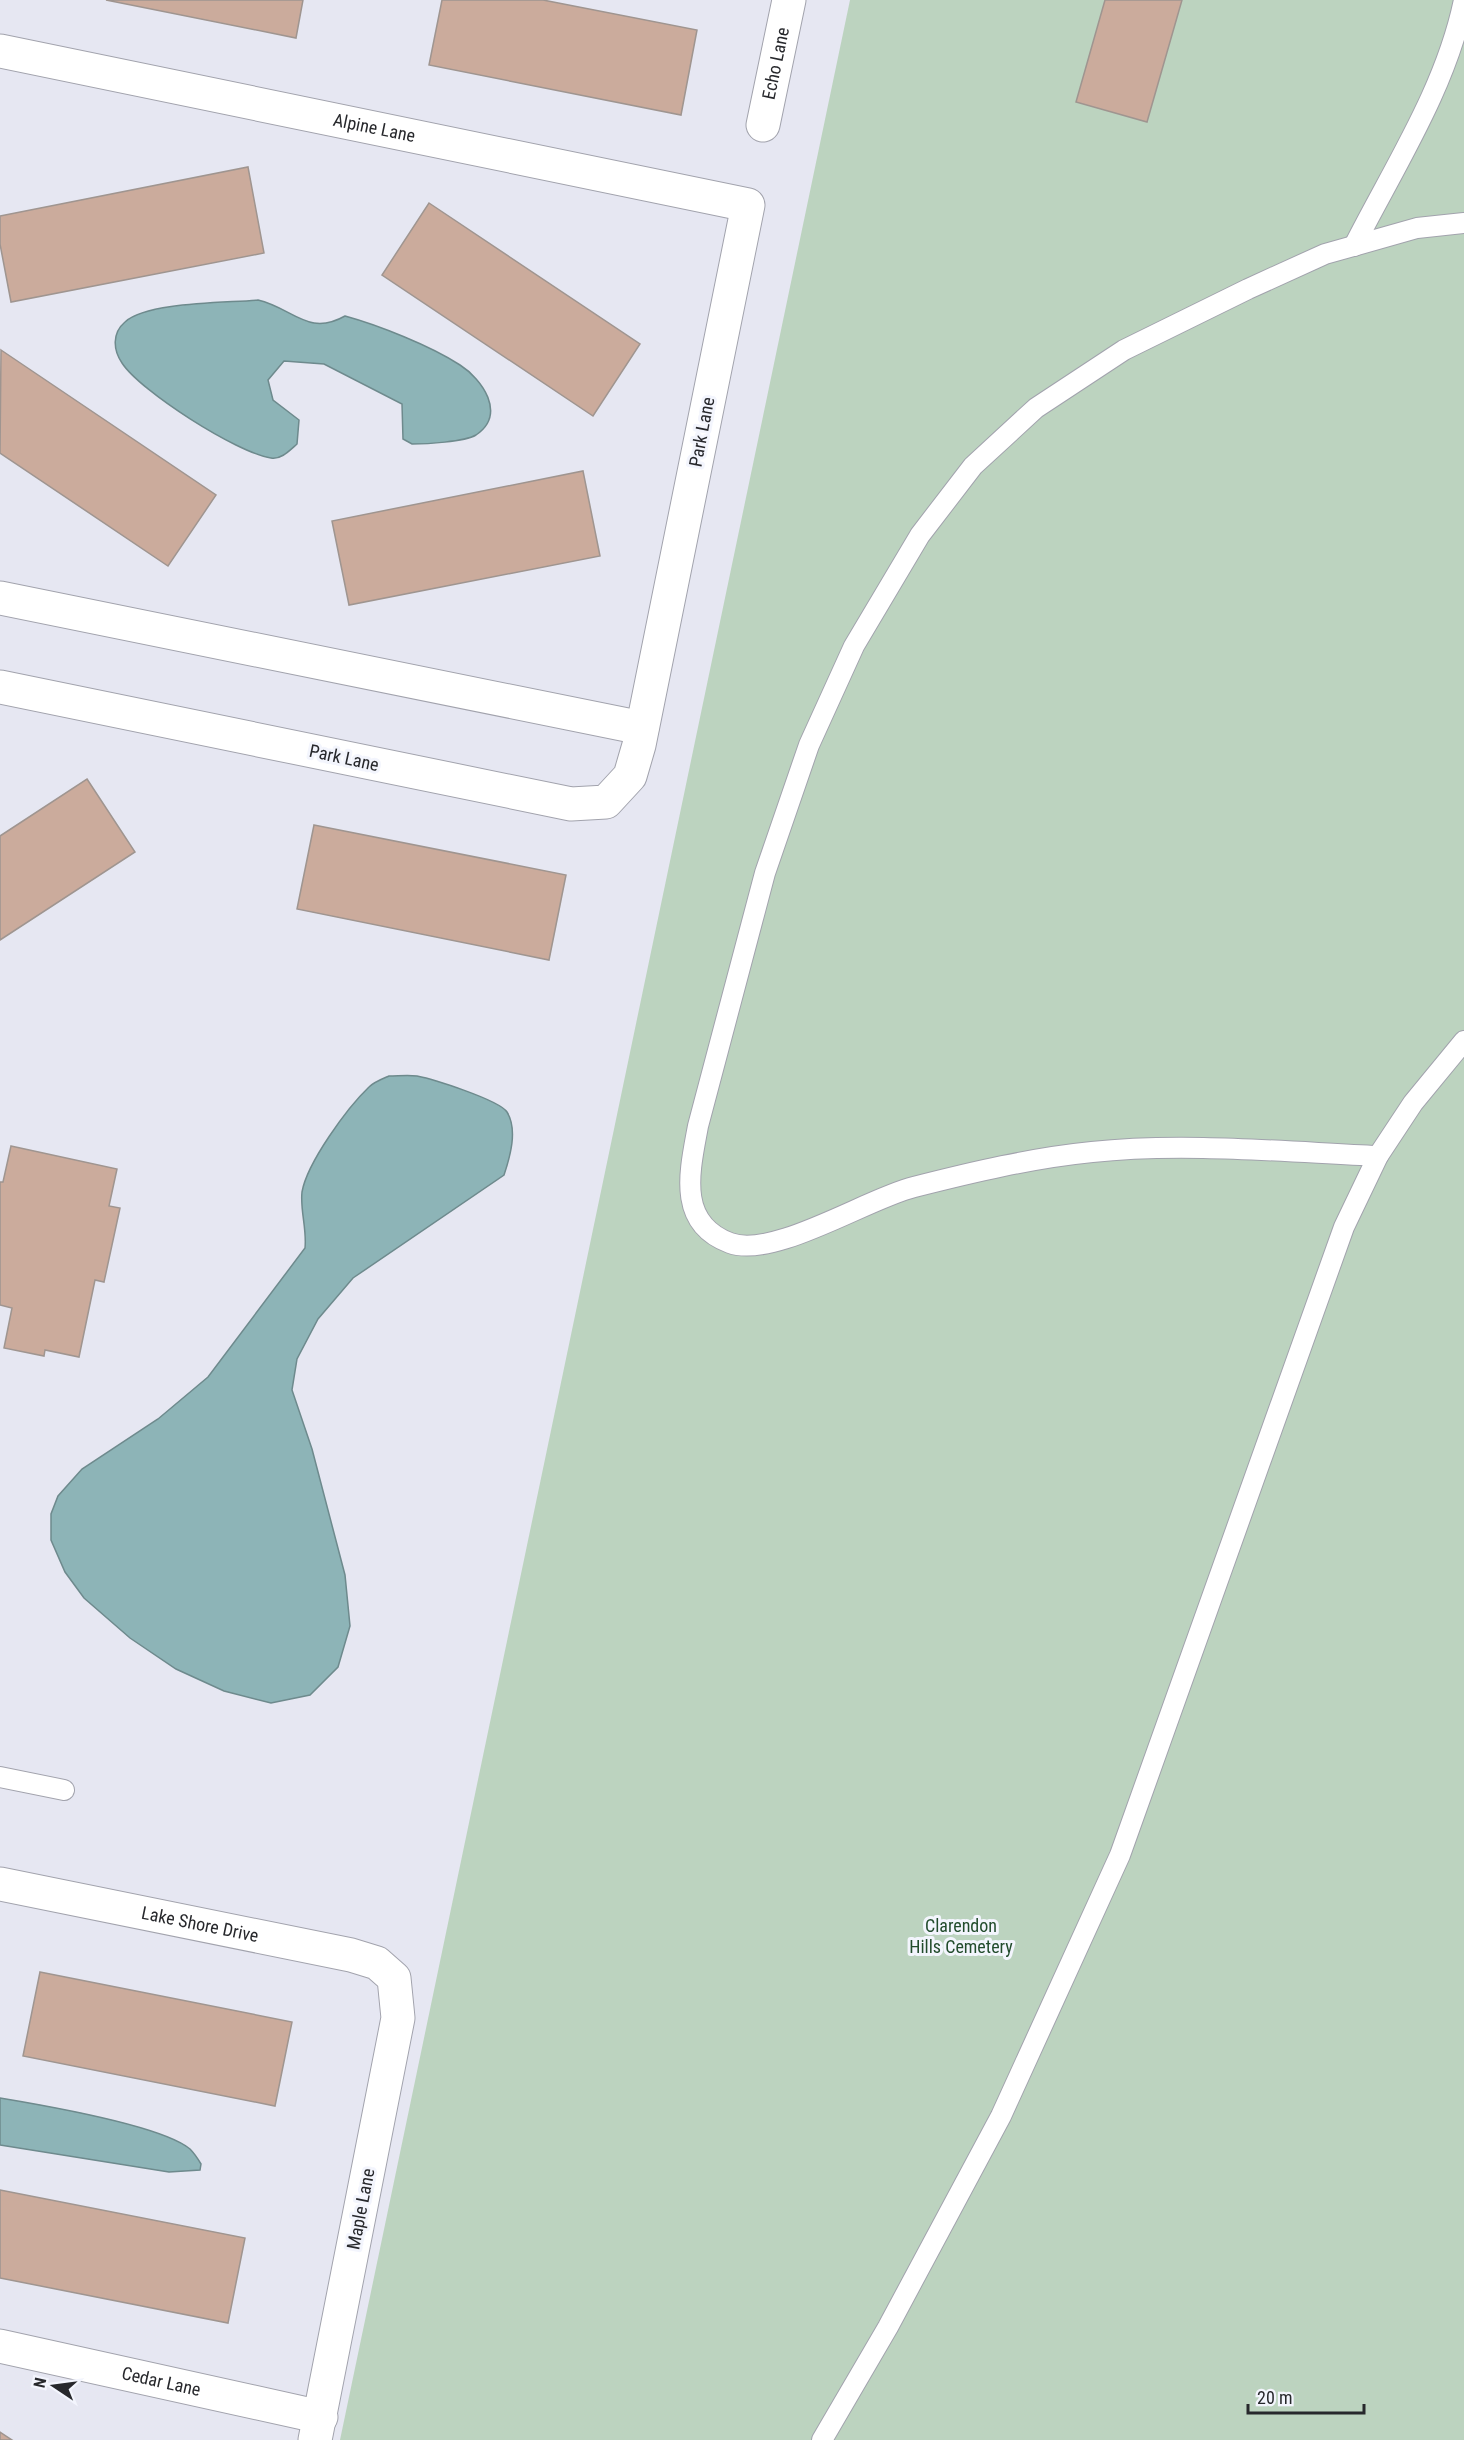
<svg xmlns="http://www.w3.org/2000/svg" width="1464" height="2440" viewBox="0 0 1464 2440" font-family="'Roboto Condensed',sans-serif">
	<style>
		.green { fill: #bcd3bf }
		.water { fill: #8db4b7; stroke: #6e8a8d; stroke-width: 1.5 }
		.building { fill: #cbab9c; stroke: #9f9590; stroke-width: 1.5 }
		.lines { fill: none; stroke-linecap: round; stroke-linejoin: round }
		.lane-casing { stroke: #a2a3ad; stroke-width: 22 }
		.street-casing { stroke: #a2a3ad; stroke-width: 35 }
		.lane { stroke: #fff; stroke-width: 20 }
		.street { stroke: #fff; stroke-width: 33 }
		.labels { text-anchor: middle; stroke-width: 6; stroke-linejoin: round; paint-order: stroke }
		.street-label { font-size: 18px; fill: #27282c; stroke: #f3f5fd }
		.park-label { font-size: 18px; fill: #224c2c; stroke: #f3f5fd }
	</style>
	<rect width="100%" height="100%" fill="#e6e7f2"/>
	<path class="green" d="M850,0H1464V2440H340Z"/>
	<g class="water">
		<path d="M258,300C293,308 308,337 345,316C378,325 431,346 460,365C482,379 507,414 476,435C464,442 426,444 412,444L403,439L402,404L324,364L284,361L268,380L273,400L299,420L297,444C290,450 281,460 271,458C237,453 140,391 122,363C113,350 112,333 125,322C147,302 226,303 258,300Z"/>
		<path d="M389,1076C398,1076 408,1075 417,1076C433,1079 499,1100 507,1112C518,1130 510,1157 504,1175L353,1278L318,1319L297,1359L292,1390L312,1449L345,1575L350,1626L338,1667L310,1695L271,1703L224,1691L176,1669L130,1638L84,1598L65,1572L51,1540V1514L58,1496L82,1469L158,1419L208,1377L305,1248C307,1229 300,1210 302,1192C307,1163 347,1108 369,1087C374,1082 382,1079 389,1076Z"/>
		<path d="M0,2098C42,2105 161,2125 190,2149C194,2153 198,2159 201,2164L200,2170L169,2172L0,2145Z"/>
	</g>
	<g class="building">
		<path d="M106,0H303L296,38Z"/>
		<path d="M442,0H543L697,30L681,115L429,65Z"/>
		<path d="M1105,0H1182L1147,122L1076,102Z"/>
		<path d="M248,167L264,253L11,302L0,244V216Z"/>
		<path d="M429,203L640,344L593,416L382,275Z"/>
		<path d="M1,350L216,495L168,566L0,453Z"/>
		<path d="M583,471L600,556L349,605L332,521Z"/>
		<path d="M87,779L135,852L0,940V836Z"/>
		<path d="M314,825L566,875L549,960L297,909Z"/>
		<path d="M11,1146L117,1169L109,1206L120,1208L104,1282L95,1280L79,1357L45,1350L44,1356L4,1348L12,1308L0,1305V1182H3Z"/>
		<path d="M40,1972L292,2022L275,2106L23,2056Z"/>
		<path d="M0,2190L245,2238L228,2323L0,2278Z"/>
		<path d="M0,2432L12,2440H0Z"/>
	</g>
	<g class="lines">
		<defs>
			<g id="lane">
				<path d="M1354,246C1394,167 1446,88 1464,0"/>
				<path d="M1378,1156C1287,1152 1182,1142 1092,1152C1032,1158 973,1172 914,1187C868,1198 774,1259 730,1243C676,1223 690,1170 698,1126L765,873L809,745L854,646L920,535L973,466L1036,408L1124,350L1248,289L1325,254L1417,228L1464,223"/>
				<path d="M0,1777L64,1790"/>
				<path d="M822,2440L888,2327L1001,2116L1120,1855L1344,1227L1378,1156L1413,1103L1464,1041"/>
			</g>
			<g id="street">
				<path id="s1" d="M0,51L748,205L639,745L630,776L606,802L571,804L0,687"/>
				<path id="s2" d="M763,125L789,0"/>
				<path d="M0,598L642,728"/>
				<path id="s3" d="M0,1884L351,1955L377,1963L394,1978L398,2018L315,2440"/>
				<path id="s4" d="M0,2346L321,2417"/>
			</g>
		</defs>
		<use href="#lane" class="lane-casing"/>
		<use href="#street" class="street-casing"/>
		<use href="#lane" class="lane"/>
		<use href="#street" class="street"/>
	</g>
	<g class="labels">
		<g class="street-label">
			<text dy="6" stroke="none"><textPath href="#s2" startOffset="63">Echo Lane</textPath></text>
			<text dy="6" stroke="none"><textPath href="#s1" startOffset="382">Alpine Lane</textPath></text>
			<text transform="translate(702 432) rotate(-79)" y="6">Park Lane</text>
			<text transform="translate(344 758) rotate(12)" y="6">Park Lane</text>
			<text dy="6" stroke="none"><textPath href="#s3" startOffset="204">Lake Shore Drive</textPath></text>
			<text transform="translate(361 2209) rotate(-79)" y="6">Maple Lane</text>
			<text dy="6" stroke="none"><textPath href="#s4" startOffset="165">Cedar Lane</textPath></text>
		</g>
		<g class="park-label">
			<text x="961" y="1932">Clarendon<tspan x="961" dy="21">Hills Cemetery</tspan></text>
		</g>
	</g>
	<g transform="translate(54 2386) rotate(283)" stroke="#f3f5fd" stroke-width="4.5" paint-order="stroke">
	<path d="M0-4.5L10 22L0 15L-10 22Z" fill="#27282c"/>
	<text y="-9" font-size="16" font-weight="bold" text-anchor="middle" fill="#27282c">N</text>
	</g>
	<path d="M1248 2404v9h116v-9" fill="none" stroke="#27282c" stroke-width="3"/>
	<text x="1257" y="2404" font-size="18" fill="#27282c" stroke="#f3f5fd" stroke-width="4.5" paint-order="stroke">20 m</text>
</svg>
